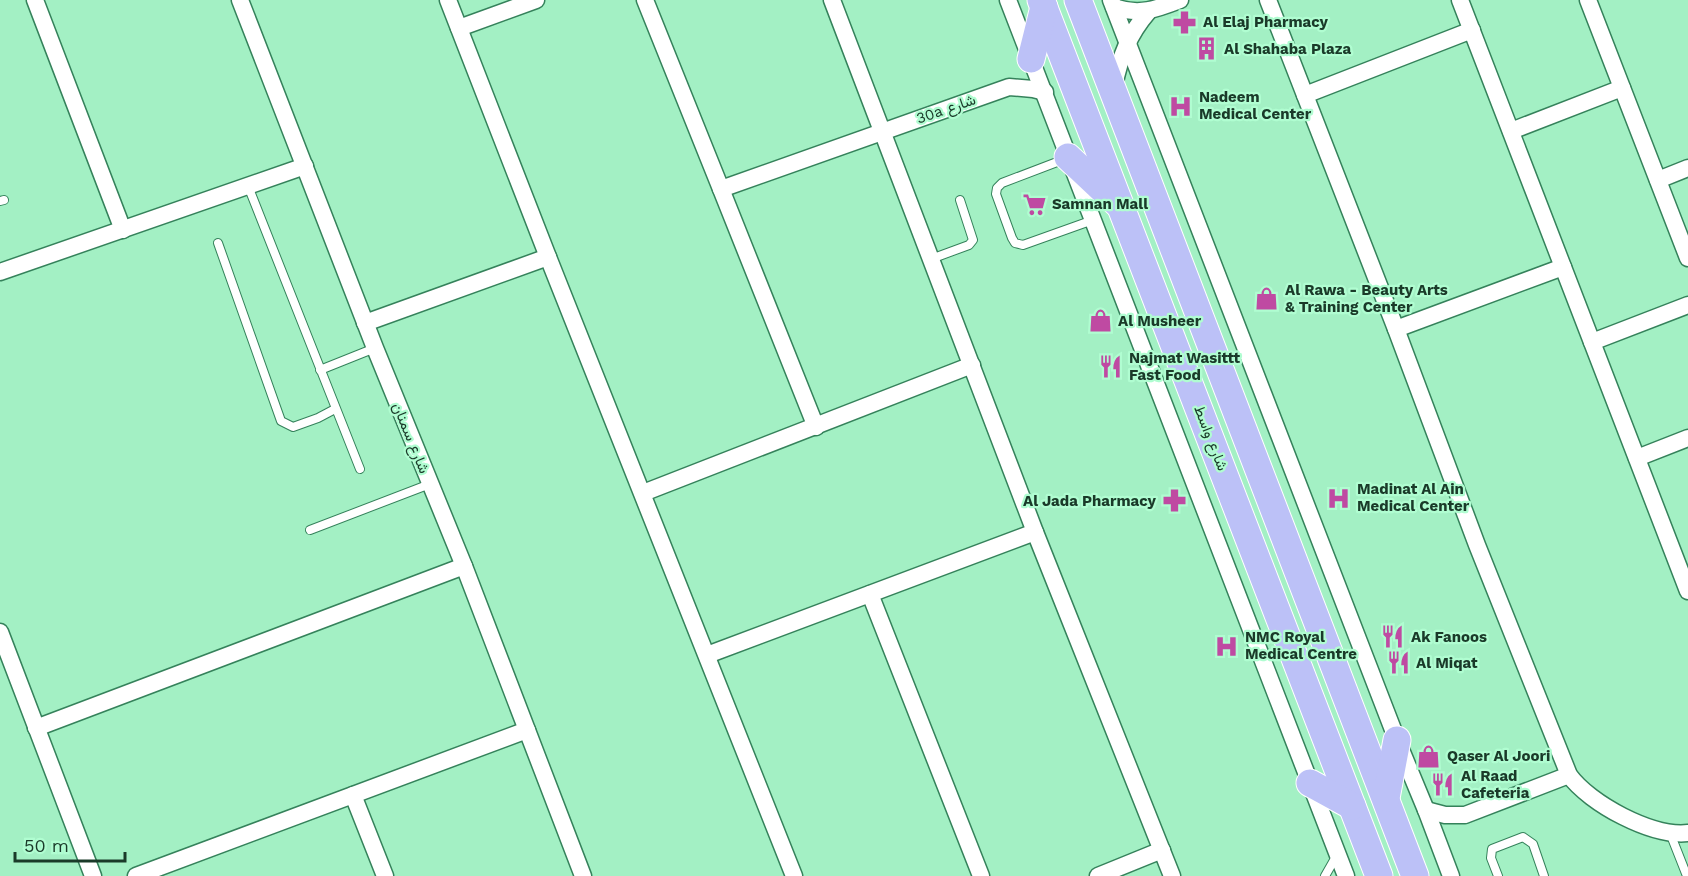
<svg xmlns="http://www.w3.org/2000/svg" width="1688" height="876" viewBox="0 0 1688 876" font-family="'Work Sans',Vazirmatn,sans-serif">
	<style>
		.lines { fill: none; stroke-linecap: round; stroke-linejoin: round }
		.service-casing { stroke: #35825b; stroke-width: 10 }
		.minor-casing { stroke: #35825b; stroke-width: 19 }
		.primary-casing { stroke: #fff; stroke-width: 29 }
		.service { stroke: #fff; stroke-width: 8 }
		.minor { stroke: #fff; stroke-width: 16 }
		.primary { stroke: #bcc1f7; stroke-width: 27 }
		.labels { text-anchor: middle; stroke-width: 4.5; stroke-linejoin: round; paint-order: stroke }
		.poi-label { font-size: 15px; font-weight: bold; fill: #1a3a29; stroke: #b0fdd1; text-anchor: start }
		.street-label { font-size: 15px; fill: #1a3a29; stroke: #b0fdd1 }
	</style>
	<rect width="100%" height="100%" fill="#a3f0c4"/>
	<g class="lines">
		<defs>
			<g id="service">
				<path d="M1065,159L1002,183L997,188L996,194L1012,238L1015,243L1023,245L1093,220"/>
				<path d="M248,186L360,469"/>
				<path d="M0,201L4,200"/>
				<path d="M218,243L281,421L293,427L318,418L335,409"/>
				<path d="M931,259L969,245L973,240L960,200"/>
				<path d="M320,370L375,348"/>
				<path d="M310,530L430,484"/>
				<path d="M1670,833L1687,876"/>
				<path d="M1325,876L1337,855"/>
				<path d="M1498,876L1491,858L1492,849L1523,837L1533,844L1544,876"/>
			</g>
			<g id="minor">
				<path d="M35,0L123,230"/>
				<path d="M240,0L375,348L464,566L583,876"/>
				<path d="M448,0L548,257L794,876"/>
				<path d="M645,0L721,189L1009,87L1033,89L1045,92"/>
				<path d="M832,0L1035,532L1172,876"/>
				<path d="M1008,0L1346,876"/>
				<path d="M1111,0L1397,740L1426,810L1451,876"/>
				<path d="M1268,0L1396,329L1477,545L1569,775C1590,804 1652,837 1688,833"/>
				<path d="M1460,0L1688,591"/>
				<path d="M1588,0L1688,258"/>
				<path d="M1114,7C1139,16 1157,9 1180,0"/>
				<path d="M459,28L536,0"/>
				<path d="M1114,86C1120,57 1129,34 1148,12"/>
				<path d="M1305,95L1472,30"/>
				<path d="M1511,131L1622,88"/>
				<path d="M1658,180L1688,168"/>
				<path d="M721,189L816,427"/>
				<path d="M0,272L305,166"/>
				<path d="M365,323L548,257"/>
				<path d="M1396,329L1563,267"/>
				<path d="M1592,342L1688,305"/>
				<path d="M1637,458L1688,438"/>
				<path d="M643,493L972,365"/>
				<path d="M870,594L981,876"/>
				<path d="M0,632L93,876"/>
				<path d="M707,655L1035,532"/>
				<path d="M36,728L464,566"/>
				<path d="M353,795L385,876"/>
				<path d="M1426,810L1445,815H1465L1569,775"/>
				<path d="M136,876L527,730"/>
				<path d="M1098,876L1162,850"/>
			</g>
			<g id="primary">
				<path d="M1041,0L1379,876"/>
				<path d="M1078,0L1415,876"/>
				<path d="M1031,59L1044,7"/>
				<path d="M1068,157L1118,204"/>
				<path d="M1310,783L1352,806"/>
				<path d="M1386,798L1397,740"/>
			</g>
		</defs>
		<use href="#service" class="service-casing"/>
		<use href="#minor" class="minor-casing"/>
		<use href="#primary" class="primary-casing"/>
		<use href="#service" class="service"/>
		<use href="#minor" class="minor"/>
		<use href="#primary" class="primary"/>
	</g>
	<defs>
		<symbol id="pharmacy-bare" viewBox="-9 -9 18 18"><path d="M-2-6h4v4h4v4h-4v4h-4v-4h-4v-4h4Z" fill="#bf4aa2" stroke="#b0fdd1" stroke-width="2.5" paint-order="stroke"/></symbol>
		<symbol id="building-bare" viewBox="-9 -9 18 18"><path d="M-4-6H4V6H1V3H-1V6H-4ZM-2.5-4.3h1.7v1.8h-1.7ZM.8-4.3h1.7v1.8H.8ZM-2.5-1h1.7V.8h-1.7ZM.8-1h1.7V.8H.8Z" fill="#bf4aa2" stroke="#b0fdd1" stroke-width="2.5" paint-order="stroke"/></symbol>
		<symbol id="hospital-bare" viewBox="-9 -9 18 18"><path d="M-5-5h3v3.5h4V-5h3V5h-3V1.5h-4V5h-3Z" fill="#bf4aa2" stroke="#b0fdd1" stroke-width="2.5" paint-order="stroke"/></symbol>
		<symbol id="supermarket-bare" viewBox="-9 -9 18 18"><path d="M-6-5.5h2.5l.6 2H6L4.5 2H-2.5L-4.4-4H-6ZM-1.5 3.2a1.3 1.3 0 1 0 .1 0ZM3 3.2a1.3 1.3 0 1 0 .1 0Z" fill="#bf4aa2" stroke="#b0fdd1" stroke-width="2.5" paint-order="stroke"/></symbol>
		<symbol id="shop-bare" viewBox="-9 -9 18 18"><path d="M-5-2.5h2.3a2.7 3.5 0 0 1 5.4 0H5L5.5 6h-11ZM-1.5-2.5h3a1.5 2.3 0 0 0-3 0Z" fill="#bf4aa2" stroke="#b0fdd1" stroke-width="2.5" paint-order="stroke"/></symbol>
		<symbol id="restaurant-bare" viewBox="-9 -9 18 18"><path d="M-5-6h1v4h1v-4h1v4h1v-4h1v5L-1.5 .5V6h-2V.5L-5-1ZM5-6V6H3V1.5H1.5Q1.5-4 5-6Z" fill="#bf4aa2" stroke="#b0fdd1" stroke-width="2.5" paint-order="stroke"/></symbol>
	</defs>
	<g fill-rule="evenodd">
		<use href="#pharmacy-bare" x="1168" y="6" width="33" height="33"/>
		<use href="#building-bare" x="1190" y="32" width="33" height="33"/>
		<use href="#hospital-bare" x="1164" y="90" width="33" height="33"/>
		<use href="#supermarket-bare" x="1018" y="188" width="33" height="33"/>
		<use href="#shop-bare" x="1250" y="282" width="33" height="33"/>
		<use href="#shop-bare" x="1084" y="304" width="33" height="33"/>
		<use href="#restaurant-bare" x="1094" y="350" width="33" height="33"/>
		<use href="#hospital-bare" x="1322" y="482" width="33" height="33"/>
		<use href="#pharmacy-bare" x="1158" y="484" width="33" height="33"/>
		<use href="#restaurant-bare" x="1376" y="620" width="33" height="33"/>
		<use href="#hospital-bare" x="1210" y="630" width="33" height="33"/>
		<use href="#restaurant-bare" x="1382" y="646" width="33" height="33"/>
		<use href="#shop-bare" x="1412" y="740" width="33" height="33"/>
		<use href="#restaurant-bare" x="1426" y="768" width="33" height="33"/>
	</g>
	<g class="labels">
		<g class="poi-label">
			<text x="1203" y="27">Al Elaj Pharmacy</text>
			<text x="1224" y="54">Al Shahaba Plaza</text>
			<text x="1199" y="102">Nadeem<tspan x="1199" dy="17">Medical Center</tspan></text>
			<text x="1052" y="209">Samnan Mall</text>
			<text x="1285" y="295">Al Rawa - Beauty Arts<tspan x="1285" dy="17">&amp; Training Center</tspan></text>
			<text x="1118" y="326">Al Musheer</text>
			<text x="1129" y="363">Najmat Wasittt<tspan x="1129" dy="17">Fast Food</tspan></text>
			<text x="1357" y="494">Madinat Al Ain<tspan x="1357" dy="17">Medical Center</tspan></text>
			<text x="1156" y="506" text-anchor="end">Al Jada Pharmacy</text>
			<text x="1245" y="642">NMC Royal<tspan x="1245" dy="17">Medical Centre</tspan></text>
			<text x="1411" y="642">Ak Fanoos</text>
			<text x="1416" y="668">Al Miqat</text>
			<text x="1447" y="761">Qaser Al Joori</text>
			<text x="1461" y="781">Al Raad<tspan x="1461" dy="17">Cafeteria</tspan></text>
		</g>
		<g class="street-label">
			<text transform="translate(946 109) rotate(-19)" y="5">30a شارع</text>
			<text transform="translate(411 438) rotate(68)" y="5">شارع سمنان</text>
			<text transform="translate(1211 438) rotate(69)" y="5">شارع واسط</text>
		</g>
	</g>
	<path d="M15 852v9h110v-9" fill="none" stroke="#1a3a29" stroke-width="3"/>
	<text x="24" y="852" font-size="18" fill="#1a3a29" stroke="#b0fdd1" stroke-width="4.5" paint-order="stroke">50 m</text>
</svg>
